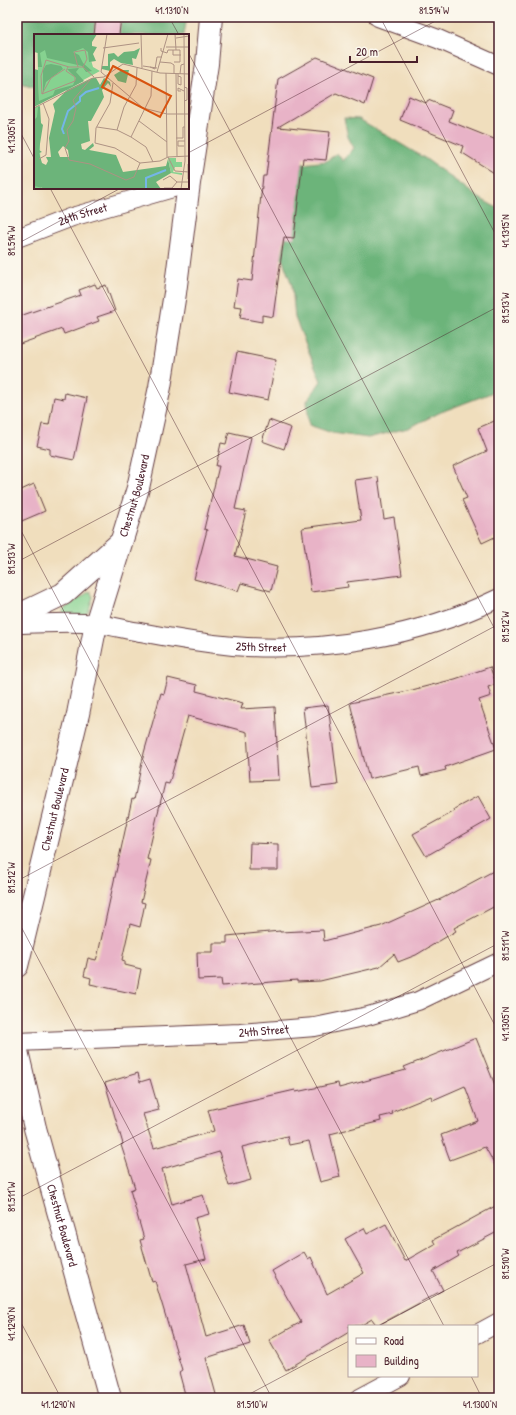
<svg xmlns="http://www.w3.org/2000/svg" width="516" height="1415" viewBox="0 0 516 1415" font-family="'Patrick Hand',sans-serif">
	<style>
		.green { fill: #86d290; stroke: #68785e }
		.forest { fill: #6cb47a; stroke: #5b6a52 }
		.building { fill: #e8b3c7 }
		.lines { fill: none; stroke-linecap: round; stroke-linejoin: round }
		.minor-casing { stroke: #633c41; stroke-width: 20 }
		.tertiary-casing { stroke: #633c41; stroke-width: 24 }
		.minor { stroke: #fff; stroke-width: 18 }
		.tertiary { stroke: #fff; stroke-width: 22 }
		.ticks { fill: none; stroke: #4a1f2b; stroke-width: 1; stroke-opacity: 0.45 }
		.labels { text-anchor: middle; stroke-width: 4; stroke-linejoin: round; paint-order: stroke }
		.street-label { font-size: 12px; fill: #4a1f2b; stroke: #fbf7ec }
		.inset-river { fill: none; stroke: #74b5e8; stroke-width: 2 }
		.inset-road { fill: none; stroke: #ae9283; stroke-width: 1 }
		.view { fill: #d8530f; fill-opacity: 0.15; stroke: #d8530f; stroke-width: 2 }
		.inset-edge { fill: none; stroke: #4a1f2b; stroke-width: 2 }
		.neatline { fill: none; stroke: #4a1f2b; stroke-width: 1.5 }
		.ticks-label { font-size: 10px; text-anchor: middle; fill: #4a1f2b }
	</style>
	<rect width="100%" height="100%" fill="#fbf7ec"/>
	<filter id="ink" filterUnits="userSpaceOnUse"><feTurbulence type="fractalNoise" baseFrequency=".025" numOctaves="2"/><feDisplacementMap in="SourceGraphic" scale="8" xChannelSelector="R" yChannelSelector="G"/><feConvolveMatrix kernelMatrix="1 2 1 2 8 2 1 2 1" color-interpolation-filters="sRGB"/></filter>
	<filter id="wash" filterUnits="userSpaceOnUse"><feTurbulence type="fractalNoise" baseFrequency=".012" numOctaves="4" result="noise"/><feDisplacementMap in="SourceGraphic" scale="16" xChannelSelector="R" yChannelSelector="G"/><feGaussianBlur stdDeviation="0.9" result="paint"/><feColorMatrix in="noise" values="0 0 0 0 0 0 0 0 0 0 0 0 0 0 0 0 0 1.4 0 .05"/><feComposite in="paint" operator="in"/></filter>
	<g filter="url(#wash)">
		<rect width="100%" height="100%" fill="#f0debd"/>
		<path class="green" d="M90,591L93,597L89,610L84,616L63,615L62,610Z"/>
		<g class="forest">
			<path d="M17,17H187L184,35H35V87L17,82Z"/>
			<path d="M344,118L359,119L426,159L479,198L499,209V390L441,412L408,428L368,438L332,433L309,425L307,401L321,381L295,318L292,285L282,258L296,184L303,164L327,161L337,153L343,161L354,148L348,137Z"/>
		</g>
		<g id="blocks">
			<g class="building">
				<path d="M96,17H121L119,35H94Z"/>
				<path d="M317,57L373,79L365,105L336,93L278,127L330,132L326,160L303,158L294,238L284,237L273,317L262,315V322L240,318L242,307L234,306L238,279L252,281L263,176H266L278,79Z"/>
				<path d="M409,96L426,103L428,100L453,110L449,121L499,141V176L461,152L463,146L400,120Z"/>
				<path d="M95,284L97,288L106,285L115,311L97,317L99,321L64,334L62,329L17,345V317L81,295L79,290Z"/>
				<path d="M237,352L276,360L268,400L229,392Z"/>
				<path d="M65,393L87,398L74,460L50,455V449L37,446L42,424L49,425L54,397L64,399Z"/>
				<path d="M499,419V535L482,543L462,500L467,498L453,466L487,451L478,428Z"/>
				<path d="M269,420L291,428L284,449L262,441Z"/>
				<path d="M229,432L251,437L235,509L246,511L235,556L277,567L271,591L241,583L238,591L194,579L207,530L204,529L219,466H216L221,443L226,444Z"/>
				<path d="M378,477L384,519L394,517L402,575L347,582L348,587L311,592L302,528L361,520L355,480Z"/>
				<path d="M34,484L45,511L17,523V492Z"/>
				<path d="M490,667L496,684L488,687L491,696L479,700L496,749L445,767L446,770L421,776L419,767L369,779L350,703L412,690L455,679Z"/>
				<path d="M168,678L197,685L196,691L243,703L241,709L275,707L279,780L250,781L247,732L188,716L169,784L165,783L147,859L151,860L141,902L145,903L140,927L130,924L122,960L125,961V965L141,969L136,994L90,984L91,978L84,976L88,958L96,960L98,954L132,799L134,800L144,753L161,693L164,694Z"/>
				<path d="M328,705L338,785L312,788L303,708Z"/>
				<path d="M478,796L491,819L426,856L413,834L455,811L454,809Z"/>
				<path d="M250,843L278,844V870H249Z"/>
				<path d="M499,868V904L454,928L456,931L416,955L398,962L394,954L379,967L320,981L297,982V980L222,986L221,979L198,980L197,952H213V943H227V936L280,931V932L323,930L324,941L381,926L443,898Z"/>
				<path d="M476,1038L499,1095V1172L485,1147L450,1160L441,1135L478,1121L465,1086L433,1100L431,1096L392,1112L393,1114L380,1117L381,1121L330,1134L340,1177L320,1182L309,1141L289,1145L287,1136L242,1147L251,1180L229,1186L219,1152L162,1169L172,1204L203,1195L209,1214L195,1218L206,1259L186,1264L206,1337L244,1325L250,1344L206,1358L217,1398H186L179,1372L182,1370L172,1337L155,1281L152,1282L140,1240L144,1239L130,1190L135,1188L121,1145L123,1144L105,1083L138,1073L140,1082L150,1079L159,1110L143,1114L154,1148L214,1131L208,1110L295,1090L296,1092L338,1083L339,1088L406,1070L404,1067Z"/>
				<path d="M499,1204V1231L457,1253L459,1256L433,1271L443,1290L377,1326L372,1319L360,1326H349V1332L286,1370L269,1340L301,1322L272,1271L304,1252L308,1259L311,1257L327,1294L364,1273L345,1239L364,1228L367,1234L386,1224L405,1261L435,1244L433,1240Z"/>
			</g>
		</g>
	</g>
	<g filter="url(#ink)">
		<use href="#blocks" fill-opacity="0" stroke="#633c41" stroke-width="1"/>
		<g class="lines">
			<defs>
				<g id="minor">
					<path d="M378,17L438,39L499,66"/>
					<path id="s1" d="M17,238L72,217L173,188"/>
					<path id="s2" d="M17,624C43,624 70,621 96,624C111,625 126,630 140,632C171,638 202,643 233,646C323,653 418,637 499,598"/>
					<path id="s3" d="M17,1042L240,1033L315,1027L368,1016L418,1001L499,962"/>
					<path d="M477,1334L499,1322"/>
					<path d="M360,1398L401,1376"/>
				</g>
				<g id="tertiary">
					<path d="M17,616L63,594L120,543"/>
					<path id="s4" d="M17,966L78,714L96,624L138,488L160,387L175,293L189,183L207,64L211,17"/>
					<path id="s5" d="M17,1051L35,1128L110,1398"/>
				</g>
			</defs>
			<use href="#minor" class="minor-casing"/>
			<use href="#tertiary" class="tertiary-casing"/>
			<use href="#minor" class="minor"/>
			<use href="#tertiary" class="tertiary"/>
		</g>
	</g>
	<path class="ticks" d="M169,17L179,35M380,17L499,241M188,52L499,637M17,126L35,160M188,153L443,17M50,188L499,1033M17,244L121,188M17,523L444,1326M17,562L499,306M17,881L499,624M17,919L272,1398M17,1199L499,943M17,1315L61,1398M378,1326L499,1262M471,1376L482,1398M242,1398L349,1341"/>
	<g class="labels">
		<g class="street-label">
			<text dy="4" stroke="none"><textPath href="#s1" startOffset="70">26th Street</textPath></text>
			<text dy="4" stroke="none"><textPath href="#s4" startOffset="485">Chestnut Boulevard</textPath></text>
			<text dy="4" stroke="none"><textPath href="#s2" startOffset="246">25th Street</textPath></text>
			<text dy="4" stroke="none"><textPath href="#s4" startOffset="161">Chestnut Boulevard</textPath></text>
			<text dy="4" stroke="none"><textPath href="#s3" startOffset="247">24th Street</textPath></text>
			<text dy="4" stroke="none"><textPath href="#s5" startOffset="180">Chestnut Boulevard</textPath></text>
		</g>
	</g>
	<g transform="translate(34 34)">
		<rect width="155" height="155" fill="#f0debd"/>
		<path d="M3,3H57V26L59,33L66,37L5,70L7,155H0V74L5,71ZM134,124H142V128H148V133H141L139,138L148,139V141L137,139Z" fill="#86d290"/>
		<path d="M0,0H63L58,8V12L63,13L59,20L62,27L55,28L54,18L49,14L39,18L45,21L49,29L58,37L52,38L48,32L13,24L11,16L6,19L8,33H4V19L0,18ZM106,14L102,25L98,24L99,31L87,29L80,25L76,28V37L68,35V32H74V20L80,19L84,23L90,18L100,17ZM17,30L27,32L29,35L12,48L9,59V36L12,31ZM45,34L42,38L50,47L0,73V35L4,36L5,67L19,61L21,56L39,51L42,44L33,35ZM88,36H95L92,49L84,47L80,41ZM58,44H62L66,51L70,44L76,48L77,53L74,49L68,56L70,63L57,87H54L56,107L47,110L48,115L51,116L59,109L60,112L55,116L82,121L89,138L132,132L134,125L137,139L122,148L127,155H13L0,152V86L3,83L4,73L6,72L7,89L9,91L5,116L8,118L5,119L8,129L12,131L14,127L12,123H17L15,104L21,77L19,70L33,56ZM29,112L34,116L35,123H26L24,118Z" fill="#6cb47a" fill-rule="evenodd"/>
		<path class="inset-river" d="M30,100L28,95L34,77L46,67V63L52,58L65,54M112,155V144L132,136"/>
		<path class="inset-road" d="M107,0L108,34M141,0L142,16M142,4L155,2M132,13H155M69,14L105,9M127,14V17L133,19L134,16H146V28H140M139,16V21H147M126,28L137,29L140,31V39M109,32L123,34M34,33L32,37L41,43V47L8,60L7,42L12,26L35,33H49L60,43M44,33L40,18L51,16L53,25L49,33M116,33L121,35L123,23H128M67,38L109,74L133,80H155M67,38L73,0M123,38L134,0M132,39L133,123M142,39L143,122M144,39V50L147,51V43L144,42M146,40L147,31L150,30M56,46L39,66L42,74L39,87L33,96L35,107L31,114L35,126L56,130L92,146L100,143L106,129M79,49L76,69L62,94L61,109L81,114L106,129L126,127L134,123L155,122M150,53L153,54V66L150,67M147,57H144V54L150,57M8,60L17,44L31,35M0,74L59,44L70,43L89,30L126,39L155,40M105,87L133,108M63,93L83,96L97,103L112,113L119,128M83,96L90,73L102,51L103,34M97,103L117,62L118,37M142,104H149V93H151M150,112H144V107H151M134,123L141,137L155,138M5,125L12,121L15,85L9,69M154,145V130M129,146L136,142L143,148H155M130,154H138L143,148M147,155L151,127L150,0"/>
		<path class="view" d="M79,32L137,62L126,83L68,53Z"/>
		<rect width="155" height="155" class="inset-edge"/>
	</g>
	<rect width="516" height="1415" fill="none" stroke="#fbf7ec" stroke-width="44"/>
	<rect x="348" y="1325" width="130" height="52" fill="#fbf7ec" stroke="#b4a19f"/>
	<rect x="356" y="1338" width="20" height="6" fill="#ffffff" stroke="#b4a19f"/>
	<text x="384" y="1345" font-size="12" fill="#4a1f2b">Road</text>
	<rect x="356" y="1355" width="20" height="12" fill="#e8b3c7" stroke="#b4a19f"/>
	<text x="384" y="1365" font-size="12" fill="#4a1f2b">Building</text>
	<path d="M350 56v6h67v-6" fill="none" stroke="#4a1f2b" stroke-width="2"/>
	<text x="356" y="56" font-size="12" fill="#4a1f2b" stroke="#fbf7ec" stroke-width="3" paint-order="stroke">20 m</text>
	<rect x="22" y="22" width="472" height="1371" class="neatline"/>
	<g class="ticks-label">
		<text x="172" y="14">41.1310°N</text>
		<text x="434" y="14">81.514°W</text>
		<text transform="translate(11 136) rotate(-90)" y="4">41.1305°N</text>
		<text transform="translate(505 231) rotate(-90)" y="4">41.1315°N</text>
		<text transform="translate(11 241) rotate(-90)" y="4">81.514°W</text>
		<text transform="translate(505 308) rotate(-90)" y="4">81.513°W</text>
		<text transform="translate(11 559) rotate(-90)" y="4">81.513°W</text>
		<text transform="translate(505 627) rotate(-90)" y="4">81.512°W</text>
		<text transform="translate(11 878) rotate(-90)" y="4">81.512°W</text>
		<text transform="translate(505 946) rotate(-90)" y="4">81.511°W</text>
		<text transform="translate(505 1024) rotate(-90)" y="4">41.1305°N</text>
		<text transform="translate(11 1197) rotate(-90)" y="4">81.511°W</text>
		<text transform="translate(505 1264) rotate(-90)" y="4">81.510°W</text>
		<text transform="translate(11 1324) rotate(-90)" y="4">41.1290°N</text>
		<text x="58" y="1408">41.1290°N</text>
		<text x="252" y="1408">81.510°W</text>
		<text x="480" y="1408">41.1300°N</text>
	</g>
</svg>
